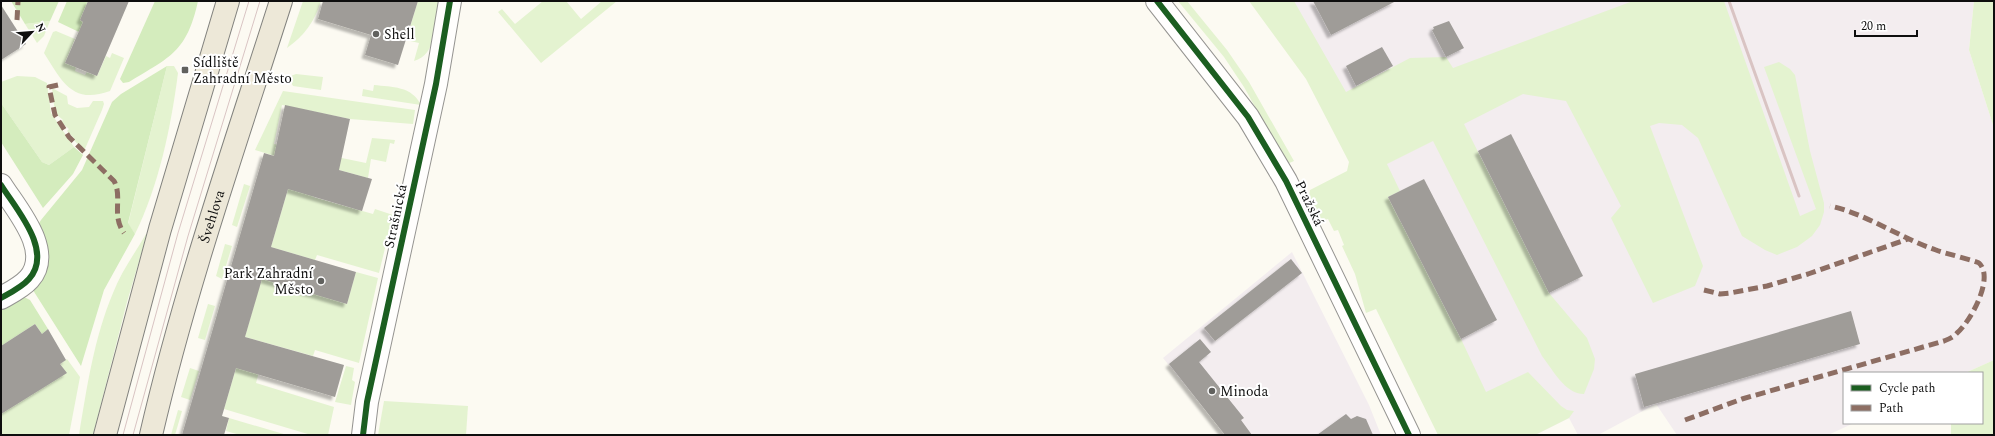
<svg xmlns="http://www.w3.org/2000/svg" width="1995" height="436" viewBox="0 0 1995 436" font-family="Spectral,serif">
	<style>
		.industrial { fill: #f3edef }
		.green { fill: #e4f3d0 }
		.forest { fill: #d4ecbd }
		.building { fill: #9f9c98; filter: url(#shadow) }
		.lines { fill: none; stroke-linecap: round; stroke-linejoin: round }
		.minor-casing { stroke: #959491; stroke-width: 24 }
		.major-casing { stroke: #82827e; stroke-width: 24 }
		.minor { stroke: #fffefd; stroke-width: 22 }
		.major { stroke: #ede8d8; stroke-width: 22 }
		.tram { stroke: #d9c4c3; stroke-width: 1 }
		.rail { stroke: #d9c4c3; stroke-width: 3 }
		.quiet { stroke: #8d6e63; stroke-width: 5; stroke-dasharray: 10 5; stroke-linecap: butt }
		.cycleway-casing { stroke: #fff; stroke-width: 8 }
		.cycleway { stroke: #1b5e20; stroke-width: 6 }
		.poi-dot { fill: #61615e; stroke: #fff; stroke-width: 1.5 }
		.labels { text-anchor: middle; stroke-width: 4; stroke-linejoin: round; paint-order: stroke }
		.poi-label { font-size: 14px; fill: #0e0e0e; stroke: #fff; text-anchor: start }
		.street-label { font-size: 14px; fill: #0e0e0e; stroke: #fff }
	</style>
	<defs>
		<filter id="shadow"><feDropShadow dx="-3.5" dy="3.5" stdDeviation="1" flood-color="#0004"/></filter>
	</defs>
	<rect width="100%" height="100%" fill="#fcfaf2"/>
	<g class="industrial">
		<path d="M1266,1H1974L1969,50L1994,128V360L1965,373H1844V423H1854L1828,435H1677L1656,404L1598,435H1578L1569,418L1535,435H1487L1361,179Z"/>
		<path d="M1292,252L1369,405L1381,435H1226L1163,358Z"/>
	</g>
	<g class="green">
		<path d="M303,1H321C315,21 304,36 287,48Z"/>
		<path d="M418,1H440C436,21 437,55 414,61L419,43L406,40Z"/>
		<path d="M543,1H566L581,19L602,1H617L541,63L498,12L502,9L515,24Z"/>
		<path d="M1178,1H1187L1227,50L1249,82L1294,161L1287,164L1244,87L1224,57Z"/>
		<path d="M1249,1H1294L1346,92L1410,58L1446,57L1453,68L1633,1H1724L1800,216L1816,209L1764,67L1779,62L1790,69L1795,75L1810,151L1824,203V212L1820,225L1812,236L1797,247L1777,255L1765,250L1742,236L1698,138L1682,125L1659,123L1650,126L1703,266L1695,286L1653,303L1611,218L1621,206L1566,101L1523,94L1464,124L1549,293L1587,338L1595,359L1594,369L1584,394C1565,394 1553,370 1542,356L1433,141L1387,164L1400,191L1388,197L1461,339L1486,392L1528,372L1561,406L1567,410L1574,411L1569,418L1535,435H1438L1376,309L1366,313L1355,274L1342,246L1344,245L1338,230L1334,231L1328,219L1322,221L1308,203L1310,190L1347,171L1349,162L1306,79Z"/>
		<path d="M1974,1H1994V128L1969,50Z"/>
		<path d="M50,21L44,36L37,43L25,24Z"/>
		<path d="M56,31L75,39L65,63L76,67L75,71L85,75L87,72L97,76L106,56L110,58L112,53L124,58L110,91C72,105 62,81 44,53L53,32Z"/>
		<path d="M167,66H174L178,73C171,127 159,185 135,234L128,224Z"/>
		<path d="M296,74L323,77L321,90L293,86L288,77Z"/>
		<path d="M17,76L35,77L47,83L51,113L74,147L49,165L42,162L1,103V82Z"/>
		<path d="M374,85C392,87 412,86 421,105L362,96L363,89L373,91Z"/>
		<path d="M52,88L67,96L68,104L77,108L89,107L93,101H103L104,104L102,110L84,151L73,139L74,138L67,131L69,129L61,122L63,120L55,113Z"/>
		<path d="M283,91L415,110L413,124L350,119L282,105L274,144L366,163L372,138L395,140L394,144L390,143L386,162L371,159L368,178L296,158L295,162L255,150Z"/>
		<path d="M318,179L313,197L373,214L375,209L393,215L379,273L317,255L315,260L271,247L288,189Z"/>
		<path d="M244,184L250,186L237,227L232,225Z"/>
		<path d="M146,234H147L127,302L93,435H79C87,387 94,338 113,293C121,272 135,253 146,234Z"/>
		<path d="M225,244L232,246L222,279L216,276Z"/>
		<path d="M356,272L378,278L359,363L315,350L313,356L245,337L262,277L347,304Z"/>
		<path d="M208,304L215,306L205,340L198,338Z"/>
		<path d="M67,359L80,377L69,435H1V414L66,373L60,364Z"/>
		<path d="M1994,360V435H1951V423H1982V373H1965Z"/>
		<path d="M238,361L260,368L256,383L334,407L328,435H311L224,409Z"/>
		<path d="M346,366L354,368L352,380L355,382L351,405L335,402Z"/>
		<path d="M190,368L199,371L190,400L181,397Z"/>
		<path d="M384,401L468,406L466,435H378Z"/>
		<path d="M178,410L182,411L175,435H171Z"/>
		<path d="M229,418L287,435H240L226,431Z"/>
	</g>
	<g class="forest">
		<path d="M11,1H59L50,21L25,24Z"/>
		<path d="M67,1H88L80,20L83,22L79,32L58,22Z"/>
		<path d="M155,1H198C187,52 170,57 129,82L123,83L120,79Z"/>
		<path d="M167,66L128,223L135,234L104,290L81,366L31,287L38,225L41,220L82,170L112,102L121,94Z"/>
		<path d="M1,103L42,162L49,165L74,147L83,155L73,174L43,208L1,142Z"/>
		<path d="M22,296L30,300L48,329L42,334L35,324L1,346V307Z"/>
	</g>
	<g class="building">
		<path d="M88,1H129L97,76L65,63L83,22L80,20Z"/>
		<path d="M323,1H418L398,65L365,55L371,35L318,19Z"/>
		<path d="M1313,1H1396L1331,35Z"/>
		<path d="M1,5L26,44L1,60Z"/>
		<path d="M1449,21L1464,48L1446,57L1432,30L1434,29L1433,27Z"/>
		<path d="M1382,47L1393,66L1356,86L1346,66Z"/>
		<path d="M285,105L350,119L339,170L372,179L362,211L288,189L271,247L356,272L347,304L262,279L245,337L344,365L335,397L236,368L222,416L229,418L224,435H182L264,153L274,156Z"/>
		<path d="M1511,134L1583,276L1549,293L1478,151Z"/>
		<path d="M1424,179L1497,320L1461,339L1388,197Z"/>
		<path d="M1291,259L1302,273L1215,341L1204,328Z"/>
		<path d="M1851,311L1860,344L1644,407L1635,374Z"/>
		<path d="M35,324L42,334L48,329L66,360L60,364L67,373L1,414V346Z"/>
		<path d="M1200,339L1211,352L1199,362L1244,418L1241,420L1252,435H1225L1169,364Z"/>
		<path d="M1346,414L1351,419L1357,416L1366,419L1373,435H1317Z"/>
	</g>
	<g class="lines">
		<defs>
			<g id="minor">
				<path d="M1157,1L1248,117L1286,181L1409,435"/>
				<path d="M1,185C16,209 54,251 29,279C22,287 10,293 1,298"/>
				<path d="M363,435L367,402L436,84L450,1"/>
			</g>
			<g id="major">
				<path d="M105,435L160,229L228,1"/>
				<path id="s1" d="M151,435C185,288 235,145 281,1"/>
			</g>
		</defs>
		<use href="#minor" class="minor-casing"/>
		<use href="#major" class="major-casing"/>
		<use href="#minor" class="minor"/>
		<use href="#major" class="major"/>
		<g class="tram">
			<path d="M123,435L178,233L249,1"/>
			<path d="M133,435L188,236L260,1"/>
		</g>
		<path class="rail" d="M1729,1L1799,196"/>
		<g class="quiet">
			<path d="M17,20L18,1"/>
			<path d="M58,85L49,87L55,115L69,137L114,181C123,197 111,215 124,233"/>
			<path d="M1704,290L1720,294L1730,293L1767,286L1808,274L1908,239"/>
			<path d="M1685,420L1742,399L1944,341C1949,339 1954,337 1957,333C1970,322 1995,278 1979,263C1977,261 1943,253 1936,250C1900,238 1867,214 1830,206"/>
		</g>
		<defs>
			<g id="cycleway">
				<path d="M1157,1L1248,117L1286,181L1409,435"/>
				<path d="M1,185C16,209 54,251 29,279C22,287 10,293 1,298"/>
				<path d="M363,435L367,402L436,84L450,1"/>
			</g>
		</defs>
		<use href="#cycleway" class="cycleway-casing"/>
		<use href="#cycleway" class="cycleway"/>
	</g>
	<g class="poi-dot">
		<circle cx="376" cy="34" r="4"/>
		<rect x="181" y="66" width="8" height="8" rx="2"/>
		<circle cx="321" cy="281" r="4"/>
		<circle cx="1212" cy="391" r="4"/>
	</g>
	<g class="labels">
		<g class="poi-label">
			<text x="384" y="39">Shell</text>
			<text x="193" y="67">Sídliště<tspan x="193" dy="16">Zahradní Město</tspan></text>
			<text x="313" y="278" text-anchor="end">Park Zahradní<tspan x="313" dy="16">Město</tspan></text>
			<text x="1220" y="396">Minoda</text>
		</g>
		<g class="street-label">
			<text transform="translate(1310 203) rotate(64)" y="5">Pražská</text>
			<text transform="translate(395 216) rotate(-78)" y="5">Strašnická</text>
			<text dy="5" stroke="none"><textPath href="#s1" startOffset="227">Švehlova</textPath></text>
		</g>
	</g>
	<rect width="1995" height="436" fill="none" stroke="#0e0e0e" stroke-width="4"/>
	<rect x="1843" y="372" width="140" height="52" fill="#ffffff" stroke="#9f9f9f"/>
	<rect x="1851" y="385" width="20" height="6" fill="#1b5e20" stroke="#9f9f9f"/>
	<text x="1879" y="392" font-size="12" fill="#0e0e0e">Cycle path</text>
	<rect x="1851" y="405" width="20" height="6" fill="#8d6e63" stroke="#9f9f9f"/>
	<text x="1879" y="412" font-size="12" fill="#0e0e0e">Path</text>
	<g transform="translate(32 32) rotate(64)" stroke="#ffffff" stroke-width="3" paint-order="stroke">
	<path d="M0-3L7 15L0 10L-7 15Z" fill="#0e0e0e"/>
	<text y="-6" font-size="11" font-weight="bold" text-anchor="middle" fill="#0e0e0e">N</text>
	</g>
	<path d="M1855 30v6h62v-6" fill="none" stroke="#0e0e0e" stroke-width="2"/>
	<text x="1861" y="30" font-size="12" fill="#0e0e0e" stroke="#ffffff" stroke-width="3" paint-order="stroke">20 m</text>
</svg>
